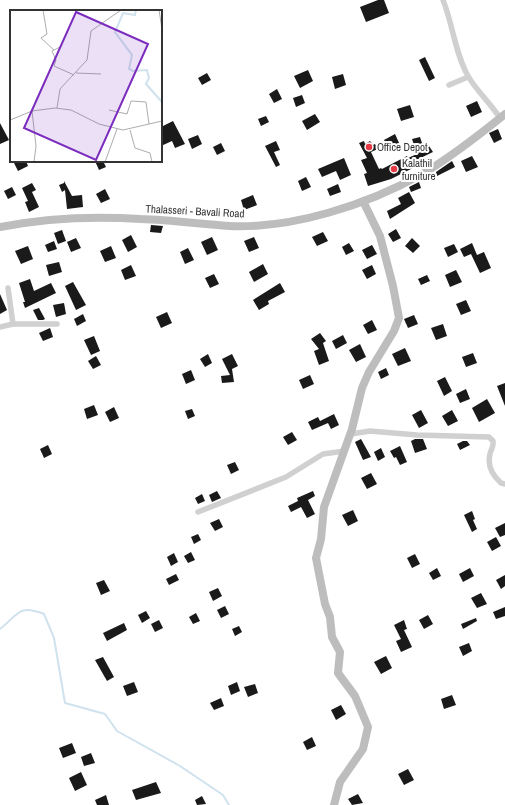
<svg xmlns="http://www.w3.org/2000/svg" width="505" height="805" viewBox="0 0 505 805" font-family="'Archivo Narrow',sans-serif">
	<style>
		.lines { fill: none; stroke-linecap: round; stroke-linejoin: round }
		.stream { stroke: #cfe2ee; stroke-width: 2 }
		.building { fill: #1a1a1a }
		.street { stroke: #d0d0d0; stroke-width: 5.5 }
		.secondary { stroke: #bdbdbd; stroke-width: 8 }
		.poi-dot { fill: #e63946; stroke: #fff; stroke-width: 1.5 }
		.labels { text-anchor: middle; stroke-width: 4; stroke-linejoin: round; paint-order: stroke }
		.poi-label { font-size: 11px; fill: #333; stroke: #fff; text-anchor: start }
		.street-label { font-size: 11px; fill: #333; stroke: #fff }
		.inset-river { fill: none; stroke: #cfe2ee; stroke-width: 2 }
		.inset-road { fill: none; stroke: #adadad; stroke-width: 1 }
		.view { fill: #7b2cbf; fill-opacity: 0.15; stroke: #7b2cbf; stroke-width: 2 }
		.inset-edge { fill: none; stroke: #333; stroke-width: 2 }
	</style>
	<rect width="100%" height="100%" fill="#fff"/>
	<g class="lines">
		<path class="stream" d="M0,629C19,614 18,604 44,614L54,638L65,703L105,714L117,731L180,766L223,795L229,805"/>
	</g>
	<g class="building">
		<path d="M378,0H384L389,13L366,22L360,7Z"/>
		<path d="M425,57L435,78L429,81L419,60Z"/>
		<path d="M308,70L313,81L300,88L294,76Z"/>
		<path d="M207,73L211,80L202,85L198,78Z"/>
		<path d="M343,74L346,85L335,89L332,77Z"/>
		<path d="M277,89L282,99L274,103L269,94Z"/>
		<path d="M302,95L305,103L296,107L293,98Z"/>
		<path d="M477,101L482,112L471,117L466,106Z"/>
		<path d="M410,105L414,117L401,121L397,109Z"/>
		<path d="M315,114L320,122L307,130L302,121Z"/>
		<path d="M266,116L269,122L261,126L258,119Z"/>
		<path d="M173,121L185,144L175,148L172,141L161,146V127Z"/>
		<path d="M0,123L9,140L0,144Z"/>
		<path d="M498,129L502,139L494,143L489,133Z"/>
		<path d="M395,134L400,145L390,151L384,140Z"/>
		<path d="M198,135L202,144L192,149L188,139Z"/>
		<path d="M420,137L424,149L429,146L433,152L410,163L413,168L391,179L368,186L364,174L367,173L361,160L367,158L359,143L364,141L365,144L370,141L373,145L375,144L378,149L371,152L379,169L381,168L382,169L407,156L408,158L417,154L412,139Z"/>
		<path d="M276,141L280,150L274,152L280,165L276,167L265,146Z"/>
		<path d="M221,143L225,151L217,155L213,147Z"/>
		<path d="M472,156L478,167L466,172L461,161Z"/>
		<path d="M344,158L351,175L340,180L336,171L322,177L318,169Z"/>
		<path d="M19,161H26L28,166L18,171L14,163Z"/>
		<path d="M95,161H103L106,167L99,170Z"/>
		<path d="M452,161L455,167L437,176L436,172Z"/>
		<path d="M306,177L311,187L302,191L298,181Z"/>
		<path d="M64,181L72,196L82,195L83,207L67,209L65,190L62,192L59,185L64,183Z"/>
		<path d="M419,182L421,188L411,192L409,187Z"/>
		<path d="M32,183L36,190L32,192L39,207L29,212L25,202L28,201L22,188Z"/>
		<path d="M338,184L341,192L330,196L327,189Z"/>
		<path d="M12,187L16,195L8,199L4,191Z"/>
		<path d="M105,189L110,199L101,203L96,194Z"/>
		<path d="M409,192L415,203L390,219L387,211L401,204L398,198Z"/>
		<path d="M253,195L257,205L244,210L241,200Z"/>
		<path d="M151,225L163,226L161,233L150,232Z"/>
		<path d="M396,229L401,238L393,242L388,234Z"/>
		<path d="M62,230L66,241L58,244L54,233Z"/>
		<path d="M323,232L328,241L317,246L312,237Z"/>
		<path d="M131,235L137,247L128,252L122,240Z"/>
		<path d="M212,237L218,250L207,255L201,242Z"/>
		<path d="M254,237L259,248L249,252L244,241Z"/>
		<path d="M76,238L81,248L71,252L67,242Z"/>
		<path d="M412,238L420,246L413,253L405,246Z"/>
		<path d="M54,241L57,249L48,252L45,245Z"/>
		<path d="M349,243L354,251L346,255L342,247Z"/>
		<path d="M472,243L477,255L484,252L491,268L480,273L471,254L464,257L460,249Z"/>
		<path d="M454,244L458,252L448,257L444,248Z"/>
		<path d="M372,245L377,254L367,259L362,250Z"/>
		<path d="M28,246L33,259L21,264L15,251Z"/>
		<path d="M111,246L116,258L105,262L100,251Z"/>
		<path d="M188,248L194,260L185,264L180,252Z"/>
		<path d="M59,262L62,272L49,276L46,265Z"/>
		<path d="M263,264L268,274L254,282L249,272Z"/>
		<path d="M131,265L136,276L125,280L121,270Z"/>
		<path d="M372,265L376,274L367,279L362,270Z"/>
		<path d="M456,270L462,282L450,287L445,275Z"/>
		<path d="M214,274L219,284L210,288L205,278Z"/>
		<path d="M427,275L430,281L421,285L418,279Z"/>
		<path d="M30,279L34,291L51,283L56,293L25,308L23,302H25L19,283Z"/>
		<path d="M73,282L86,305L76,310L65,286Z"/>
		<path d="M280,283L285,292L268,301L269,304L259,310L253,300Z"/>
		<path d="M0,294L7,310L0,314Z"/>
		<path d="M466,300L471,311L461,315L456,304Z"/>
		<path d="M64,303L66,314L56,317L53,305Z"/>
		<path d="M39,308L45,319L43,320H38L33,310Z"/>
		<path d="M167,312L172,323L161,328L156,317Z"/>
		<path d="M83,314L86,321L77,326L74,319Z"/>
		<path d="M414,315L418,324L408,328L404,319Z"/>
		<path d="M372,320L377,330L368,334L363,325Z"/>
		<path d="M443,324L447,336L436,340L431,328Z"/>
		<path d="M50,328L53,337L43,341L39,333Z"/>
		<path d="M320,333L326,341L323,343L329,361L319,365L314,351L319,349L311,339Z"/>
		<path d="M343,335L347,343L336,349L332,341Z"/>
		<path d="M94,336L100,351L91,355L84,340Z"/>
		<path d="M360,344L366,357L356,362L349,350Z"/>
		<path d="M405,348L411,361L398,366L392,354Z"/>
		<path d="M473,353L477,363L466,367L462,357Z"/>
		<path d="M208,354L212,363L205,367L200,359Z"/>
		<path d="M232,354L238,366L232,369L234,382L222,383L221,376L230,375L222,359Z"/>
		<path d="M96,356L101,365L93,369L88,361Z"/>
		<path d="M386,368L389,375L381,379L378,372Z"/>
		<path d="M191,370L195,380L186,384L182,374Z"/>
		<path d="M310,375L314,384L303,389L299,380Z"/>
		<path d="M445,377L452,391L444,396L437,381Z"/>
		<path d="M505,383V406L497,386Z"/>
		<path d="M466,389L470,399L460,403L456,394Z"/>
		<path d="M487,399L495,413L479,422L472,408Z"/>
		<path d="M94,405L98,415L87,419L84,409Z"/>
		<path d="M114,407L119,418L110,422L105,412Z"/>
		<path d="M192,409L195,416L188,419L185,411Z"/>
		<path d="M421,410L428,423L419,428L412,415Z"/>
		<path d="M452,410L458,421L448,426L442,416Z"/>
		<path d="M334,414L339,425L331,429L328,423L312,430L308,422L318,417L320,421Z"/>
		<path d="M292,432L297,440L288,445L283,437Z"/>
		<path d="M361,439L371,457L363,460L355,442Z"/>
		<path d="M415,439H423L427,449L415,453L411,441Z"/>
		<path d="M463,441H467L470,445L460,450L457,444Z"/>
		<path d="M48,445L52,454L44,458L40,449Z"/>
		<path d="M400,446L407,462L400,465L396,457L394,458L390,451Z"/>
		<path d="M381,448L385,457L378,461L374,452Z"/>
		<path d="M235,462L239,470L231,474L227,465Z"/>
		<path d="M371,473L377,484L367,489L361,478Z"/>
		<path d="M217,491L221,498L212,502L209,495Z"/>
		<path d="M313,491L315,496L308,500L315,514L307,518L301,507L291,512L288,506L298,501L297,498Z"/>
		<path d="M202,494L205,501L198,504L195,498Z"/>
		<path d="M353,510L358,521L348,526L342,515Z"/>
		<path d="M472,511L475,519L473,520L477,529L472,532L464,515Z"/>
		<path d="M219,519L223,527L215,531L210,523Z"/>
		<path d="M505,523V535L500,537L495,528Z"/>
		<path d="M198,534L201,540L194,544L191,537Z"/>
		<path d="M496,537L501,546L492,551L487,542Z"/>
		<path d="M191,552L195,560L188,563L184,556Z"/>
		<path d="M174,553L178,562L171,566L167,557Z"/>
		<path d="M415,554L420,564L412,568L407,558Z"/>
		<path d="M437,568L441,576L433,580L429,573Z"/>
		<path d="M470,568L474,576L463,582L459,574Z"/>
		<path d="M176,574L179,580L169,585L166,579Z"/>
		<path d="M505,575V586L501,589L496,580Z"/>
		<path d="M104,580L110,591L101,595L96,583Z"/>
		<path d="M218,588L222,596L213,601L209,592Z"/>
		<path d="M481,593L487,604L477,608L471,598Z"/>
		<path d="M225,606L229,614L221,618L217,610Z"/>
		<path d="M505,607V616L496,619L493,612Z"/>
		<path d="M146,611L150,618L142,623L138,615Z"/>
		<path d="M196,613L200,621L193,624L189,617Z"/>
		<path d="M428,615L433,624L424,629L419,620Z"/>
		<path d="M476,618L477,621L463,629L461,624Z"/>
		<path d="M159,620L163,628L155,632L151,624Z"/>
		<path d="M404,620L407,629L404,630L412,647L401,652L396,641L401,639L394,625Z"/>
		<path d="M124,623L127,630L107,641L103,633Z"/>
		<path d="M239,626L242,632L235,636L232,629Z"/>
		<path d="M469,643L472,651L463,656L459,647Z"/>
		<path d="M386,656L392,668L381,674L374,662Z"/>
		<path d="M103,657L114,677L107,681L95,660Z"/>
		<path d="M134,682L138,692L127,696L123,686Z"/>
		<path d="M237,682L240,691L231,695L228,686Z"/>
		<path d="M255,684L258,693L248,697L244,687Z"/>
		<path d="M452,695L456,705L444,709L441,699Z"/>
		<path d="M221,698L224,706L214,710L210,703Z"/>
		<path d="M341,705L346,714L336,720L331,710Z"/>
		<path d="M312,737L316,746L307,750L303,742Z"/>
		<path d="M72,743L76,753L63,758L59,748Z"/>
		<path d="M91,753L95,763L84,766L81,757Z"/>
		<path d="M408,769L414,780L404,785L398,774Z"/>
		<path d="M81,772L87,785L75,791L69,778Z"/>
		<path d="M156,782L161,793L136,800L132,790Z"/>
		<path d="M358,794L363,803L352,805L348,799Z"/>
		<path d="M106,795L109,805H97L95,800Z"/>
		<path d="M202,796L206,804L197,805L195,800Z"/>
	</g>
	<g class="lines">
		<g class="street">
			<path d="M443,0C453,25 455,53 468,76C476,90 491,104 500,118"/>
			<path d="M449,85L468,77"/>
			<path d="M8,288L13,324"/>
			<path d="M0,327L13,324H57"/>
			<path d="M351,434L370,431L417,435L489,437L493,441C494,447 491,449 490,454C487,466 492,475 501,483L505,484"/>
			<path d="M198,512L286,477L323,454L345,451"/>
		</g>
		<g class="secondary">
			<path d="M0,227C46,218 95,216 141,219C171,220 200,224 229,226C292,229 367,205 422,174C451,157 479,135 505,114"/>
			<path d="M334,805L340,782L363,749L368,727L355,696L338,673L340,652L332,637L330,617L325,604L316,558L321,539L324,507L352,429L362,388L369,372L394,331L399,318L393,286L380,236L363,201"/>
		</g>
	</g>
	<g class="poi-dot">
		<circle cx="369" cy="147" r="4"/>
		<circle cx="394" cy="169" r="4"/>
	</g>
	<g class="labels">
		<g class="poi-label">
			<text x="377" y="151">Office Depot</text>
			<text x="402" y="167">Kalathil<tspan x="402" dy="13">furniture</tspan></text>
		</g>
		<g class="street-label">
			<text transform="translate(195 211) rotate(3)" y="4">Thalasseri - Bavali Road</text>
		</g>
	</g>
	<g transform="translate(10 10)">
		<rect width="152" height="152" fill="#fff"/>
		<path class="inset-river" d="M126,0L125,5L113,3L105,22L122,45L119,59L123,61L137,60L139,68L136,74L152,92"/>
		<path class="inset-road" d="M33,0L37,24L31,28L44,40M149,0L152,19M50,37L42,41L46,50L44,56L64,65M66,63L91,64M47,98L50,79L77,50L81,21L111,0M99,100L117,104L121,91L136,92L139,114M22,101L26,136L24,152M0,110L22,101L45,98L61,100L89,114L113,120L152,111M120,120L125,138L140,143L142,152M95,152L107,119"/>
		<path class="view" d="M66,2L138,34L86,150L14,118Z"/>
		<rect width="152" height="152" class="inset-edge"/>
	</g>
</svg>
